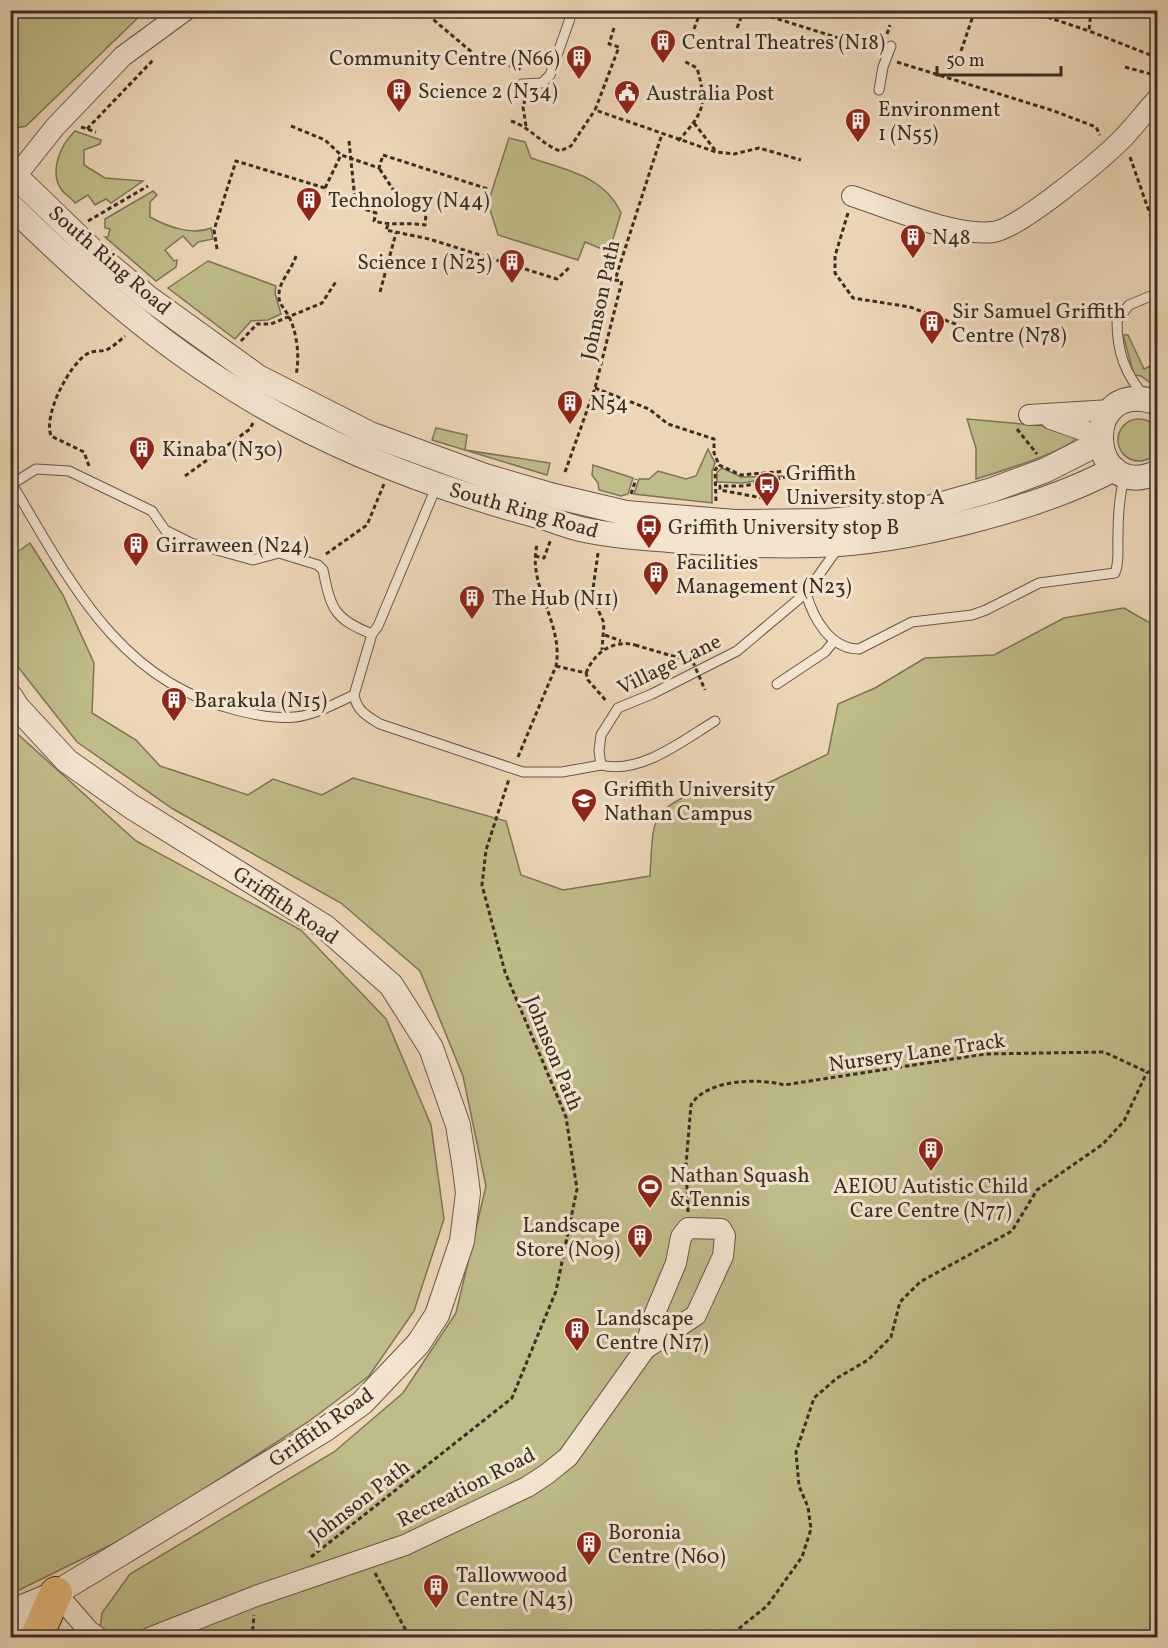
<svg xmlns="http://www.w3.org/2000/svg" width="1168" height="1648" viewBox="0 0 1168 1648" font-family="Vollkorn,serif">
	<style>
		.green { fill: #bebc89; stroke: #7c7556; stroke-width: 1.5 }
		.lines { fill: none; stroke-linecap: round; stroke-linejoin: round }
		.service-casing { stroke: #675847; stroke-width: 11 }
		.minor-casing { stroke: #675847; stroke-width: 22 }
		.tertiary-casing { stroke: #675847; stroke-width: 26 }
		.trunk-casing { stroke: #3a2e22; stroke-width: 34 }
		.path { stroke: #3a2e22; stroke-width: 3; stroke-dasharray: 4.5 3; stroke-linecap: butt }
		.service { stroke: #f3e4d0; stroke-width: 9 }
		.minor { stroke: #f3e4d0; stroke-width: 20 }
		.tertiary { stroke: #f3e4d0; stroke-width: 24 }
		.trunk { stroke: #e6bb7b; stroke-width: 32 }
		.path-bridge { stroke: #3a2e22; stroke-width: 3; stroke-dasharray: 4.5 3; stroke-linecap: butt }
		.labels { text-anchor: middle; stroke-width: 6; stroke-linejoin: round; paint-order: stroke }
		.poi-label { font-size: 21px; fill: #3a2e22; stroke: #f3e4d0; text-anchor: start }
		.street-label { font-size: 21px; fill: #3a2e22; stroke: #f3e4d0 }
	</style>
	<rect width="100%" height="100%" fill="#edd6b6"/>
	<filter id="stains"><feTurbulence type="fractalNoise" baseFrequency=".00333" numOctaves="4"/><feColorMatrix values="0 0 0 0 .2 0 0 0 0 .09 0 0 0 0 .02 0 0 0 .5 -.17"/></filter>
	<radialGradient id="worn" r=".72"><stop offset=".6" stop-color="#630" stop-opacity="0"/><stop offset="1" stop-color="#630" stop-opacity=".3"/></radialGradient>
	<g class="green">
		<path d="M11,10H145V11L26,126L11,129Z"/>
		<path d="M75,131L101,140L100,144L84,150V165L105,178L143,181L111,203L106,199L95,205L88,195L75,203C71,197 65,195 61,189C49,171 61,144 75,131Z"/>
		<path d="M509,138L525,142L531,158C566,170 604,176 621,213L609,252L585,242L578,260L498,235L488,203Z"/>
		<path d="M153,191L157,195L150,202V217C166,226 192,236 211,228L213,239L198,242L193,247L183,236L165,250L174,261L177,260L176,267L156,281L105,237H108L110,229L105,228V219Z"/>
		<path d="M208,261L276,286L275,293L281,314L268,320L251,321L235,339L168,288Z"/>
		<path d="M1123,335H1128L1144,369L1157,363V388L1141,376L1134,375Z"/>
		<path d="M967,419L1056,427L1078,436C1070,451 995,473 976,479V448Z"/>
		<circle cx="1139" cy="440" r="21"/>
		<path d="M436,428L467,435L465,450L550,463L547,475L432,440Z"/>
		<path d="M708,449L715,463L712,471V503L634,494L639,479H649L658,471L686,479L696,476Z"/>
		<path d="M593,465L633,478L628,494L621,496L599,490L598,483L592,475Z"/>
		<path d="M722,468L741,477L783,476L743,483L717,482V472Z"/>
		<path d="M30,543L63,595L94,663L92,713L136,740L160,766L248,795L273,779L322,795L353,778L506,821L521,875L563,890L650,876C654,810 649,814 710,784L743,795L828,754L838,704L875,688L925,658L994,655L1064,618L1124,608L1157,627V1637H99L102,1613L130,1574L334,1452L403,1393L456,1313L486,1186L463,1076L420,971L341,903L173,809L77,742L11,658V553L13,555Z"/>
		<path d="M11,728L136,841L301,930L386,1019L431,1125L444,1219L414,1311L369,1376L308,1422L137,1532L11,1594Z"/>
	</g>
	<g class="lines">
		<defs>
			<g id="service">
				<path d="M522,84L542,83L550,75L573,10"/>
				<path d="M879,90L883,67L891,46"/>
				<path d="M1145,397C1125,374 1117,352 1117,321L1129,305L1158,293"/>
				<path d="M10,482L12,484L36,469L69,471L152,511L165,530L191,543L253,560L279,553L318,565L323,570C331,609 334,619 372,634"/>
				<path d="M12,484C69,579 118,682 236,710C256,715 274,719 295,717C315,715 336,703 354,695"/>
				<path d="M437,485L378,626L372,634L354,695C357,711 367,716 380,724L523,772H562L601,765L599,751L601,735L618,708L652,694L737,651L806,593L838,548"/>
				<path d="M806,593C813,618 830,649 859,649L912,622L972,615L986,610L1039,583L1115,573C1120,560 1117,550 1118,536C1118,516 1119,495 1125,475"/>
				<path d="M777,684L825,652L834,641"/>
				<path d="M601,765C640,775 682,741 715,721"/>
			</g>
			<g id="minor">
				<path d="M16,176L55,127L123,56L186,10"/>
				<path d="M852,196C889,208 956,237 993,232C1019,229 1105,157 1125,136C1136,124 1147,110 1158,98"/>
				<path d="M1029,415L1111,410"/>
				<path d="M1051,419L1099,436"/>
				<path d="M56,1593L89,1631L99,1638"/>
				<path d="M149,1638L256,1596L405,1545L527,1487L547,1474L568,1457L645,1349L696,1315L723,1256L725,1236L721,1229L688,1228L681,1237L676,1263L655,1313L645,1349"/>
			</g>
			<g id="tertiary">
				<path d="M10,171L98,256L147,297L258,377L370,434L485,476L554,496L626,513L735,522L828,521L911,513L992,490L1046,470L1099,443"/>
				<path d="M10,205C79,272 149,336 231,387C325,447 431,487 538,516C554,520 569,527 585,530C616,537 650,538 682,541C734,545 787,547 840,544C921,538 1043,507 1114,469"/>
				<path d="M1158,403C1078,374 1086,506 1158,472"/>
				<path d="M10,696L17,707L67,761L132,807L325,927L391,985L431,1048L458,1125L464,1162L468,1193L462,1241L437,1315L418,1344L362,1403L324,1430L56,1593L10,1612"/>
				<path d="M10,1634L44,1608"/>
			</g>
			<path id="trunk" d="M36,1638L56,1593"/>
		</defs>
		<use href="#service" class="service-casing"/>
		<use href="#minor" class="minor-casing"/>
		<use href="#tertiary" class="tertiary-casing"/>
		<use href="#trunk" class="trunk-casing"/>
		<g class="path">
			<path d="M422,10L474,54L522,70"/>
			<path d="M749,10L877,50"/>
			<path d="M977,10L981,11"/>
			<path d="M1026,10L1089,31"/>
			<path d="M1091,10L1089,31L1158,58"/>
			<path d="M614,28L609,44L619,47L595,110L716,152L734,154L759,148L801,160"/>
			<path d="M737,28L744,10"/>
			<path d="M694,29L701,10"/>
			<path d="M887,34L890,25"/>
			<path d="M961,51L975,10"/>
			<path d="M897,62L1054,111L1096,127L1100,135"/>
			<path d="M511,121C533,129 541,144 560,151L571,146L595,110"/>
			<path d="M694,123L715,150"/>
			<path d="M291,126L325,140L341,155L379,168L383,155L488,189"/>
			<path d="M526,126L523,107L526,96"/>
			<path d="M81,127L96,132"/>
			<path d="M87,129L154,59"/>
			<path d="M678,141C703,113 708,106 697,68L684,61"/>
			<path d="M1130,157L1158,237"/>
			<path d="M325,188L341,155"/>
			<path d="M848,213L835,256V273L853,298L910,307L958,325"/>
			<path d="M88,221L148,186"/>
			<path d="M388,225L386,230L429,239L557,279L571,266"/>
			<path d="M217,249L214,230L236,161L325,188L332,198L376,213L374,221C391,226 407,222 425,225L426,214L394,191L379,168"/>
			<path d="M296,256C292,269 279,282 279,294C278,303 284,308 288,315C297,331 300,357 296,375"/>
			<path d="M380,292L396,233"/>
			<path d="M241,341L257,324H271L322,303L337,280"/>
			<path d="M595,388L649,409L668,424L714,439V453L719,465L741,475L787,471L786,477L744,486H720V490L773,500"/>
			<path d="M1017,429L1037,454"/>
			<path d="M89,466L84,452L51,436C43,415 69,365 87,354C93,350 100,352 106,350C113,347 119,341 125,336"/>
			<path d="M565,472L595,388L622,281L615,280L662,134"/>
			<path d="M185,476L250,429L253,423"/>
			<path d="M631,494L636,479"/>
			<path d="M716,501L715,470L719,465"/>
			<path d="M598,553L592,596L604,623L602,650"/>
			<path d="M326,554L367,525L384,484"/>
			<path d="M535,556L544,558L551,539"/>
			<path d="M605,635L621,641"/>
			<path d="M556,666L586,673L588,680L607,702"/>
			<path d="M586,673C594,653 613,639 635,645"/>
			<path d="M518,757L556,666C564,623 527,587 537,545"/>
			<path d="M688,1212L686,1165L691,1105C706,1079 759,1078 784,1085L985,1054L1104,1052L1147,1072H1158"/>
			<path d="M311,1557L512,1398L556,1291L577,1189L566,1117L505,972L482,885L486,850L509,779"/>
			<path d="M375,1573L410,1638"/>
			<path d="M252,1638L254,1615"/>
			<path d="M727,1638L767,1606L802,1557L811,1529L808,1507L799,1486L796,1452L814,1398L837,1378L868,1360L891,1337L900,1302L920,1282L1012,1231L1037,1190L1103,1144L1124,1121L1147,1072"/>
		</g>
		<use href="#service" class="service"/>
		<use href="#minor" class="minor"/>
		<use href="#tertiary" class="tertiary"/>
		<use href="#trunk" class="trunk"/>
		<g class="path-bridge">
			<path d="M1125,67L1158,76"/>
			<path d="M349,141L355,200"/>
			<path d="M635,645L693,662L705,690"/>
		</g>
	</g>
	<defs>
		<symbol id="building-pin" viewBox="-11 -11 22 30"><path d="M0 17L-7.5 6A9.5 9.5 0 1 1 7.5 6Z" fill="#8f2418" stroke="#f3e4d0"/><path d="M-4-6H4V6H1V3H-1V6H-4ZM-2.5-4.3h1.7v1.8h-1.7ZM.8-4.3h1.7v1.8H.8ZM-2.5-1h1.7V.8h-1.7ZM.8-1h1.7V.8H.8Z" fill="#fff"/></symbol>
		<symbol id="civic-pin" viewBox="-11 -11 22 30"><path d="M0 17L-7.5 6A9.5 9.5 0 1 1 7.5 6Z" fill="#8f2418" stroke="#f3e4d0"/><path d="M-.6-6.5H3V-4.5H.6V-3L4-1V1h2V6H-6V1h2V-1L-.6-3ZM-1.2 2.5V6h2.4V2.5Z" fill="#fff"/></symbol>
		<symbol id="bus-pin" viewBox="-11 -11 22 30"><path d="M0 17L-7.5 6A9.5 9.5 0 1 1 7.5 6Z" fill="#8f2418" stroke="#f3e4d0"/><path d="M-5-6H5V4H4V6H2V4H-2V6H-4V4H-5ZM-3.5-4V0h7V-4ZM-3.5 1.2v1.5H-2V1.2ZM2 1.2v1.5H3.5V1.2Z" fill="#fff"/></symbol>
		<symbol id="university-pin" viewBox="-11 -11 22 30"><path d="M0 17L-7.5 6A9.5 9.5 0 1 1 7.5 6Z" fill="#8f2418" stroke="#f3e4d0"/><path d="M0-5L7-2L0 1L-7-2ZM-4 1L0 2.5L4 1V4Q0 6-4 4Z" fill="#fff"/></symbol>
		<symbol id="stadium-pin" viewBox="-11 -11 22 30"><path d="M0 17L-7.5 6A9.5 9.5 0 1 1 7.5 6Z" fill="#8f2418" stroke="#f3e4d0"/><path d="M0-5a6.5 5 0 1 0 0 10a6.5 5 0 1 0 0-10ZM-3.5-1.8h7v3.6h-7Z" fill="#fff"/></symbol>
	</defs>
	<g fill-rule="evenodd">
		<use href="#building-pin" x="648" y="27" width="30" height="40"/>
		<use href="#building-pin" x="564" y="43" width="30" height="40"/>
		<use href="#building-pin" x="384" y="76" width="30" height="40"/>
		<use href="#civic-pin" x="612" y="78" width="30" height="40"/>
		<use href="#building-pin" x="843" y="106" width="30" height="40"/>
		<use href="#building-pin" x="294" y="185" width="30" height="40"/>
		<use href="#building-pin" x="898" y="222" width="30" height="40"/>
		<use href="#building-pin" x="497" y="247" width="30" height="40"/>
		<use href="#building-pin" x="917" y="308" width="30" height="40"/>
		<use href="#building-pin" x="555" y="388" width="30" height="40"/>
		<use href="#building-pin" x="127" y="434" width="30" height="40"/>
		<use href="#bus-pin" x="752" y="470" width="30" height="40"/>
		<use href="#bus-pin" x="634" y="512" width="30" height="40"/>
		<use href="#building-pin" x="121" y="530" width="30" height="40"/>
		<use href="#building-pin" x="641" y="559" width="30" height="40"/>
		<use href="#building-pin" x="457" y="583" width="30" height="40"/>
		<use href="#building-pin" x="159" y="685" width="30" height="40"/>
		<use href="#university-pin" x="569" y="786" width="30" height="40"/>
		<use href="#building-pin" x="916" y="1135" width="30" height="40"/>
		<use href="#stadium-pin" x="635" y="1172" width="30" height="40"/>
		<use href="#building-pin" x="625" y="1222" width="30" height="40"/>
		<use href="#building-pin" x="562" y="1315" width="30" height="40"/>
		<use href="#building-pin" x="574" y="1529" width="30" height="40"/>
		<use href="#building-pin" x="421" y="1572" width="30" height="40"/>
	</g>
	<g class="labels">
		<g class="poi-label">
			<text x="682" y="49">Central Theatres (N18)</text>
			<text x="560" y="65" text-anchor="end">Community Centre (N66)</text>
			<text x="418" y="98">Science 2 (N34)</text>
			<text x="646" y="100">Australia Post</text>
			<text x="878" y="116">Environment<tspan x="878" dy="24">1 (N55)</tspan></text>
			<text x="328" y="207">Technology (N44)</text>
			<text x="932" y="244">N48</text>
			<text x="492" y="269" text-anchor="end">Science 1 (N25)</text>
			<text x="952" y="318">Sir Samuel Griffith<tspan x="952" dy="24">Centre (N78)</tspan></text>
			<text x="590" y="410">N54</text>
			<text x="162" y="456">Kinaba (N30)</text>
			<text x="786" y="480">Griffith<tspan x="786" dy="24">University stop A</tspan></text>
			<text x="668" y="534">Griffith University stop B</text>
			<text x="156" y="552">Girraween (N24)</text>
			<text x="676" y="569">Facilities<tspan x="676" dy="24">Management (N23)</tspan></text>
			<text x="492" y="605">The Hub (N11)</text>
			<text x="194" y="707">Barakula (N15)</text>
			<text x="604" y="796">Griffith University<tspan x="604" dy="24">Nathan Campus</tspan></text>
			<text x="670" y="1182">Nathan Squash<tspan x="670" dy="24">&amp; Tennis</tspan></text>
			<text x="931" y="1193" text-anchor="middle">AEIOU Autistic Child<tspan x="931" dy="24">Care Centre (N77)</tspan></text>
			<text x="620" y="1232" text-anchor="end">Landscape<tspan x="620" dy="24">Store (N09)</tspan></text>
			<text x="596" y="1325">Landscape<tspan x="596" dy="24">Centre (N17)</tspan></text>
			<text x="608" y="1539">Boronia<tspan x="608" dy="24">Centre (N60)</tspan></text>
			<text x="456" y="1582">Tallowwood<tspan x="456" dy="24">Centre (N43)</tspan></text>
		</g>
		<g class="street-label">
			<text transform="translate(110 260) rotate(41)" y="7">South Ring Road</text>
			<text transform="translate(600 300) rotate(-78)" y="7">Johnson Path</text>
			<text transform="translate(524 510) rotate(16)" y="7">South Ring Road</text>
			<text transform="translate(669 664) rotate(-26)" y="7">Village Lane</text>
			<text transform="translate(286 905) rotate(34)" y="7">Griffith Road</text>
			<text transform="translate(917 1052) rotate(-8)" y="7">Nursery Lane Track</text>
			<text transform="translate(554 1053) rotate(68)" y="7">Johnson Path</text>
			<text transform="translate(321 1427) rotate(-35)" y="7">Griffith Road</text>
			<text transform="translate(466 1487) rotate(-27)" y="7">Recreation Road</text>
			<text transform="translate(359 1501) rotate(-38)" y="7">Johnson Path</text>
		</g>
	</g>
	<rect width="1168" height="1648" fill="none" stroke="#edd6b6" stroke-width="36"/>
	<rect x="12" y="12" width="1144" height="1624" fill="none" stroke="#3a2e22" stroke-width="3"/>
	<rect x="18" y="18" width="1132" height="1612" fill="none" stroke="#3a2e22" stroke-width="1.5"/>
	<path d="M937 66v9h124v-9" fill="none" stroke="#3a2e22" stroke-width="3"/>
	<text x="946" y="66" font-size="18" fill="#3a2e22" stroke="#f3e4d0" stroke-width="4.5" paint-order="stroke">50 m</text>
	<rect width="100%" height="100%" filter="url(#stains)"/>
	<rect width="100%" height="100%" fill="url(#worn)"/>
</svg>
